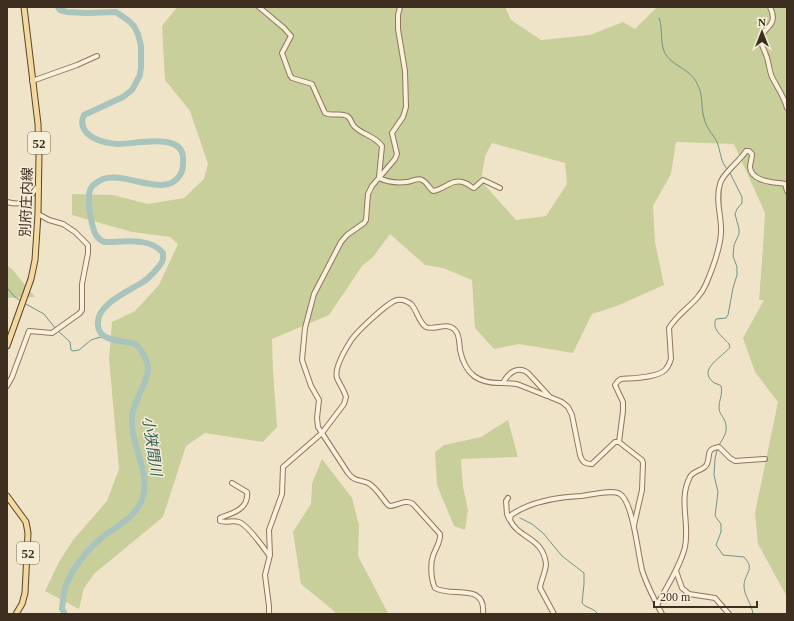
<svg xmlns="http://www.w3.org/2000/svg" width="794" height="621" viewBox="0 0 794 621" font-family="'Times New Roman','Noto Sans JP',serif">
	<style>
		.green { fill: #c9cf9b; fill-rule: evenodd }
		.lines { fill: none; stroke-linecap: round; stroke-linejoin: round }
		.stream { stroke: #6f938a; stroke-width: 1 }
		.river { stroke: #a9c4bc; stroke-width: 6 }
		.minor-casing { stroke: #8d765c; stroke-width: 6 }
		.major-casing { stroke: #5b4430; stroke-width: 7 }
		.minor { stroke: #faf1dc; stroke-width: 4 }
		.major { stroke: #f3d9a0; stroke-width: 5 }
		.labels { text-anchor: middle; stroke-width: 3; stroke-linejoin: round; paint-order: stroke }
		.shield { fill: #f7eed8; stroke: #756857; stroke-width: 1 }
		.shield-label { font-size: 13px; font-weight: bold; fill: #3d2e20 }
		.street-label { font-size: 14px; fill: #3d2e20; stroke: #f7eed8 }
		.water-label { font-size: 15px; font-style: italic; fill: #2f5d5a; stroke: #f7eed8 }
	</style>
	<rect width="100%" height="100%" fill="#f0e4c8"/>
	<g class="green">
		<path d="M177,7H505L511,20L541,40L590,35L623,22L635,29L657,7H787V597L758,544L755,513L778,402L755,372L743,338L764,300H759L763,248L765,213L734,144L676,142L671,174L653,206L655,242L664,285L617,306L592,314L573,353L519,344L494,349L475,328L472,280L443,268L425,265L390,234L373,257L362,266L329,315L272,339L273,370L277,427L263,442L205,433L186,446L163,517L95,573L84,588L79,609L45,591L59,562L73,540L107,501L119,469L109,359L112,322L135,311L159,285L178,244L170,237L132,232L72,215V194L113,195L148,204L184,198L204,179L208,164L190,111L165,80L162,26ZM492,143L565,163L567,184L546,216L516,220L481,181L485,156Z"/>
		<path d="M7,266L12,269L35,297L7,298Z"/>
		<path d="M508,420L518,457L461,459L463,487L468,510L465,530L454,526L437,485L435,452L444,445L481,437Z"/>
		<path d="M322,459L352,498L359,525L358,556L388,613L395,614H336L334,611L301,584L293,532L311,504L312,484Z"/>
	</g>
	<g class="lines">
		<g class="stream">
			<path d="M659,18C663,28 660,41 664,51C670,67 692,67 699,88C703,97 701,108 704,118C706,128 713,134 717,142C721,152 720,162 728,170"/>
			<path d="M7,288L15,297L21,301"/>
			<path d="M24,303L44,314L55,328"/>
			<path d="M57,330L70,342L71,350L73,351L79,350L91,340L104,336"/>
			<path d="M719,445C725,436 729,429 724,419C722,415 719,413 719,408C719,400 723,394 721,386C719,384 715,384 713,382C697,369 724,356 730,347L729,344C723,337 711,329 716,319L726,318L728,315L733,288L737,275V267L733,256L734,245L739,234V229L735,214L737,209L742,203V197L730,173"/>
			<path d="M717,450L715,459L714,475L718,492L715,516L721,524V532L716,545L723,555L744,557C756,570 744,573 744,586C744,596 752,604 753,614"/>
			<path d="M520,518L532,524L543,533L562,556L584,573V584L582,603C587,609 593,607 598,614"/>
		</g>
		<path class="river" d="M58,7L60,10L67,12L86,13L116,12L129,21L134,26L138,34L141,46V67L140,75L132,90L123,97L84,115C81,121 82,127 86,132C93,140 106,143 117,144C133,145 183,131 183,158C183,164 184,170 180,175C166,199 125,171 103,179C99,181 93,184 91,188C86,196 91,226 96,235C98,238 101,241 105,242C123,242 151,237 163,253C163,255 163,257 163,259C162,265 148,279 143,282C129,291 95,305 98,325C98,329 100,333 104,336C113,342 126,341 136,344C161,372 140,384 133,411C126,439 153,472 142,500C135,517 119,525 105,535C89,548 74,566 66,585C63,592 63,601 62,609L65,614"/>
		<defs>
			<g id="minor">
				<path d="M259,7L284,28L291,36L282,53L290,75L292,78L312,84L325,113C332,117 340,112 347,116C351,118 351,123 354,126C362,135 374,135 382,146L379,177"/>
				<path d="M400,7L398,15V29L405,71L406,107L403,117L392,133L397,154L395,159L372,186L368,194L366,220L364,223L347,235L341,242L314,294L305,328L302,360L311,386L319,400L317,418L318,427L348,473C355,482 359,479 368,483C376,487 382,498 388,505L390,506C398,505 406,499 413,504L440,534C441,542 435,549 433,556C430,564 431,580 435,588C452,598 486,582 483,614"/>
				<path d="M770,7C780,27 761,27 761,40C761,45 765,51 766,55C769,62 769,70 772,77C777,87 784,96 787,108"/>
				<path d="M32,81L77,65L97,56"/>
				<path d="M379,178C387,182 397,183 407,182C411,182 418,177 422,180C427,182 429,188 433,191C444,190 453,177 465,183C469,184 470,187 474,188L483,180L500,188"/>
				<path d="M7,202C25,207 28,199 38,186"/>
				<path d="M503,383L517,384L547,396"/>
				<path d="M7,386L12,377L29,331L52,333L80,313L82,310V284L88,253V245L75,232L63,224L49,220L38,214"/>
				<path d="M619,442L623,411V402L615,385L618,381L621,379C632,378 657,378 665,370C668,367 670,362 671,359L669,328C679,311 698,303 706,284C712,270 720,248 721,233C722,217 715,201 720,184C722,174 740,161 746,151H749L752,154C752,159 750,163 750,167C751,182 774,182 785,184L787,191"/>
				<path d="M619,442L642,460L643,463L642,490L634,525"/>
				<path d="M232,483L247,492C249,508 234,513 222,517L220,518V521C226,523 233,520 239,522C248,525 263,547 269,555"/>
				<path d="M508,498L506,501L507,514L509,519"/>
				<path d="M676,571L682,588L689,594L715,598L729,614"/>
				<path d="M657,605C667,586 680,567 685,547C690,523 678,499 690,477C693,470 704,471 707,464C711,455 705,449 719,447L730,458L735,461L765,459"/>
				<path d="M269,614V606L265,575L270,555L269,530L282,494L283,467L322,433L344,404L346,397C344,390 340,385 337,378C334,369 345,350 350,342C355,333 388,302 397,300C402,299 407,301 411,304C417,310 419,323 426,327C435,331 447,321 455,330C460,335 459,343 460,350C465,375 479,384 503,383C508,373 518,365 528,373L550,397L562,402L568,407L572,415L580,455C582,462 585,464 592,464L615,442H619"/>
				<path d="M554,614L540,588C541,580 546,571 546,564C543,537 519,539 510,520L511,515C530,502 558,497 581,496C591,495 612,489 620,494C633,502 638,554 642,570C647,586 654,599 662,614"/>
			</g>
			<g id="major">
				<path d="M7,346L31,279L35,260L38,214L39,154L38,124L24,7"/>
				<path d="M7,496L26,522L28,533L25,593L22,604L16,614"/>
			</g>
		</defs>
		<use href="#minor" class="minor-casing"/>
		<use href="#major" class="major-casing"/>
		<use href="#minor" class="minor"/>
		<use href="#major" class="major"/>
	</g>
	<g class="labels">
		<g class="shield">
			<rect x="28" y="132" width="22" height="22" rx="3"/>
			<rect x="17" y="542" width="22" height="22" rx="3"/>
		</g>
		<g class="shield-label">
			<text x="39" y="148">52</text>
			<text x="28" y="558">52</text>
		</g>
		<g class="street-label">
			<text transform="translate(26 202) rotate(-88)" y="5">別府庄内線</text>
		</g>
		<g class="water-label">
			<text transform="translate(152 446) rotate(82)" y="5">小狭間川</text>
		</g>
	</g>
	<rect width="794" height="621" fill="none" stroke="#3d2e20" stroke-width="16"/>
	<g transform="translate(762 32)" stroke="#f7eed8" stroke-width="3" paint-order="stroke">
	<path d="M0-3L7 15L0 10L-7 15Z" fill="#3d2e20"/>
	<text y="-6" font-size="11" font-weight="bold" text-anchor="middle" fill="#3d2e20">N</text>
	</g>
	<path d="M654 601v6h103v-6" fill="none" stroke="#3d2e20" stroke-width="2"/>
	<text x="660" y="601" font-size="12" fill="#3d2e20" stroke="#f7eed8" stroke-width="3" paint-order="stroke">200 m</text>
</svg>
